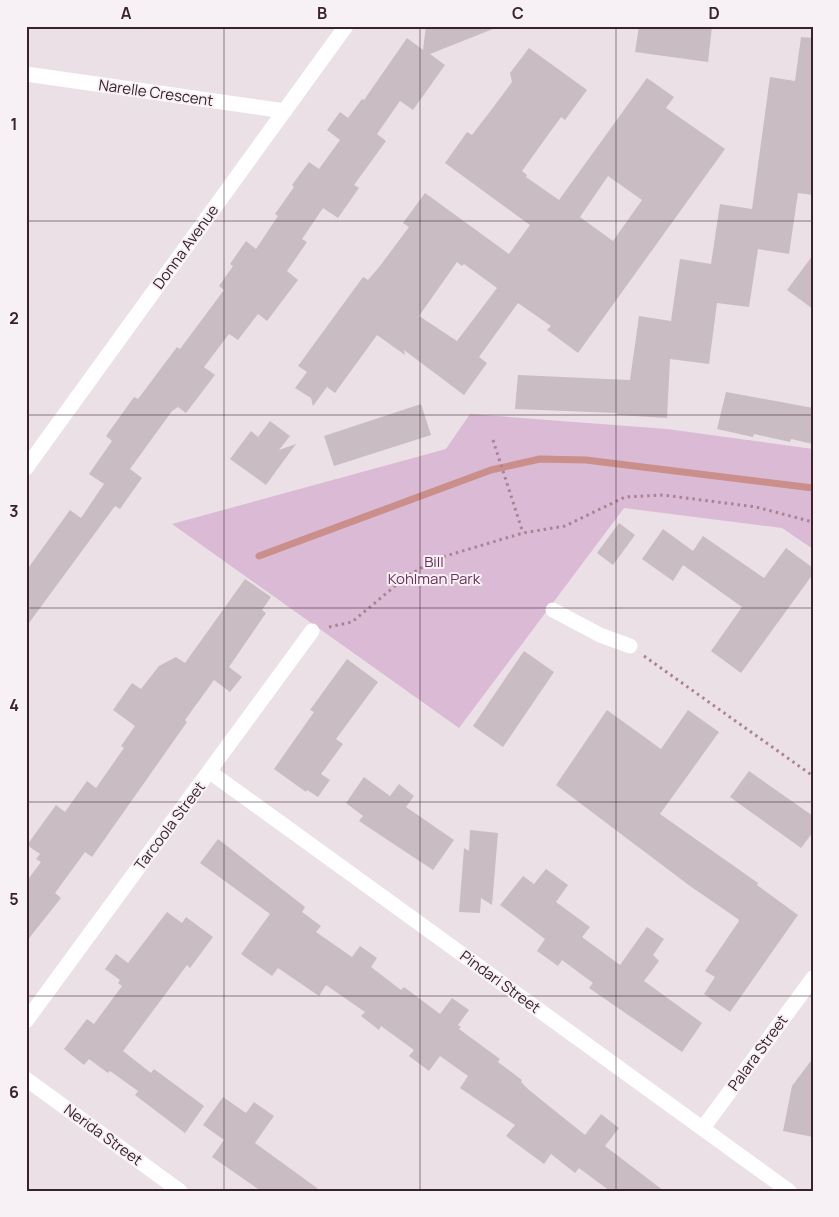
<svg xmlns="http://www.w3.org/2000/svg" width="839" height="1217" viewBox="0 0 839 1217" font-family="Manrope,sans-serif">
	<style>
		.green { fill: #dabad4 }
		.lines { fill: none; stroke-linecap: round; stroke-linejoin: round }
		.stream { stroke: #cb8f8b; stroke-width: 7 }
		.building { fill: #cabcc3; fill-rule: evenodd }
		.path { stroke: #ab8293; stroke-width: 3; stroke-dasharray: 2.5 4; stroke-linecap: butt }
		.minor { stroke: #fff; stroke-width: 15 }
		.grid { fill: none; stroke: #39222a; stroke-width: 1; stroke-opacity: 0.55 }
		.labels { text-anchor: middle; stroke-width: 4; stroke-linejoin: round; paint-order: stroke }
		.street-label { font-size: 15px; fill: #39222a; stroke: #f7f0f4 }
		.park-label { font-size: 15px; fill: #6c2f5a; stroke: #f7f0f4 }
		.neatline { fill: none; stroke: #39222a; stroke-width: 2 }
		.grid-label { font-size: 16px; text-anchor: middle; font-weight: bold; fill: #39222a }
	</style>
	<rect width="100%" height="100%" fill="#eae0e5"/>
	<path class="green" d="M470,414L667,429L813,449V549L782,528L624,508L459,728L172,524L446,449Z"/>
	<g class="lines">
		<path class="stream" d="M259,556L491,470L540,459L586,460L813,488"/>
	</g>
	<g class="building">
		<path d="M426,26L498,27L430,54L445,65L413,110L400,101L377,134L386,141L354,185L359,188L338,218L323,208L302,239L307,242L287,271L298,280L267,321L258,314L238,340L229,334L204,367L215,375L186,413L178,407L172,411L130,469L142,478L120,509L115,506L26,627V571L70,510L81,518L104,484L89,474L112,441L106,436L134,397L138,399L177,347L180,349L224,290L219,286L233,266L230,264L246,241L256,249L278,216L275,214L294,187L292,185L309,162L319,169L340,140L327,130L340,112L348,118L362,99L364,100L407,38L423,50Z"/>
		<path d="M639,26H712L708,62L635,52Z"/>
		<path d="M801,37L813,38V195L798,193L789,254L758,249L749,307L717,303L709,364L670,359L667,418L617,415V413L515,409L518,375L630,380L639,316L671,321L680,259L711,264L720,204L752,209L770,77L795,81Z"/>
		<path d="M529,48L587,90L565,120L561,117L522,171L527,175L526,177L559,200L647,78L674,97L666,108L725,149L578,353L547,330L551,326L518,303L479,357L487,363L464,395L404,350L405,355L377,335L335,393L327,387L313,406L311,398L295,388L307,372L298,366L363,277L368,280L380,266L409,227L403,223L425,193L509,254L530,225L445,163L467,132L472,135L495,105L512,82L510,73ZM608,176L642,200L613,241L580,217ZM457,262L462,266L464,264L497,288L457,341L419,316Z"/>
		<path d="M813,255V309L787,290Z"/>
		<path d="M726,392L813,408V444L791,439L790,442L754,434L753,437L717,429Z"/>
		<path d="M421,404L431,435L334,466L324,436Z"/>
		<path d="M270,421L290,436L279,450L296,444L266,485L230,459L251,431L258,437Z"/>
		<path d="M619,523L635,535L613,565L597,553Z"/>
		<path d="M663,529L693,551L703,536L764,578L786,548L813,568V574L741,673L711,651L742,607L683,565L673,581L642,559Z"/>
		<path d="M245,579L271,597L262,610L266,613L229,667L242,677L230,692L214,680L185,720L187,722L92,857L85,852L55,893L61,898L26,942V882L41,862L36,859L40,854L27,845L56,805L65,812L87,781L96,788L124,748L121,746L135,726L113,710L132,683L141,689L159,666L176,657L185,663Z"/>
		<path d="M524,651L554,672L503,747L473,726Z"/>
		<path d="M347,659L378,682L336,739L343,744L321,774L330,780L318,797L307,790L306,792L274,769L314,712L310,710Z"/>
		<path d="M607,710L661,749L688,710L719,732L660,814L758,883L757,885L798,915L730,1012L704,994L715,977L705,971L739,921L738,919L690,886L556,785Z"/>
		<path d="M749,771L813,816V832L801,848L730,797Z"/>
		<path d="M364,777L390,796L399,784L414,796L406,807L454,840L433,870L359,821L363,816L346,803Z"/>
		<path d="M470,830L498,833L492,905L481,898L480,913L459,912L464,848L469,851Z"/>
		<path d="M218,839L305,907L302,912L321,926L316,932L352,957L360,946L377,958L371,967L401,990L404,987L440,1014L452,998L469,1010L458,1025L461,1027L459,1029L500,1059L498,1062L522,1080L521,1082L529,1090L585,1135L601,1114L619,1128L605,1146L664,1191H610L579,1168L575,1173L551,1154L544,1164L506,1136L515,1125L460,1088L468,1076L440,1056L429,1071L409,1056L414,1050L381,1026L379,1030L361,1016L365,1012L326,985L319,996L278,968L272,976L241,954L270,914L200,863Z"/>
		<path d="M546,869L568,885L556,902L590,927L582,937L620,965L647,927L664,939L653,955L659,961L644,981L702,1023L682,1052L589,988L593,983L562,960L558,966L537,951L545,939L500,905L523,876L534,884Z"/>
		<path d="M167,912L182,923L186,917L213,937L190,968L187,965L123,1051L151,1073L154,1069L204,1106L185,1133L135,1095L138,1091L110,1071L108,1073L89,1059L84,1065L64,1049L87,1019L94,1024L122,986L118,983L120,980L105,969L116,954L128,963Z"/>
		<path d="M813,1058V1137L783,1131L792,1086Z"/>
		<path d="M223,1097L246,1113L254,1102L274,1116L255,1143L321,1191H261L212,1157L224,1140L203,1125Z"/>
	</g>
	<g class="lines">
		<g class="path">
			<path d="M493,440L523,533"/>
			<path d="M329,627L352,622L407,576L439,558L523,533L565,526L625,497L663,495L756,507L813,522"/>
			<path d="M644,656L813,776"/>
		</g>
		<g class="minor">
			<path d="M26,74L285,111"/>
			<path d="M26,468L346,26"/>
			<path d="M553,610L600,635L630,646"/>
			<path d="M210,772L789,1191"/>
			<path d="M26,1021L312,631"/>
			<path d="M26,1079L180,1191"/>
			<path d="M703,1128L813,978"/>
		</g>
	</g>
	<path class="grid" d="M224,26V1191M420,26V1191M616,26V1191M26,221H813M26,415H813M26,608H813M26,802H813M26,996H813"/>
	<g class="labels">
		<g class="street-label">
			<text transform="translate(156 93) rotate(8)" y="5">Narelle Crescent</text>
			<text transform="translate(186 247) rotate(-54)" y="5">Donna Avenue</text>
			<text transform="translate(170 826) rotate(-53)" y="5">Tarcoola Street</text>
			<text transform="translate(500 982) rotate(36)" y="5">Pindari Street</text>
			<text transform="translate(758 1053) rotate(-54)" y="5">Palara Street</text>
			<text transform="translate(103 1135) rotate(36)" y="5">Nerida Street</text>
		</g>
		<g class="park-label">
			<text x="434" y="567">Bill<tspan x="434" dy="17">Kohlman Park</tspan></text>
		</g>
	</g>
	<rect width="839" height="1217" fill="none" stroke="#f7f0f4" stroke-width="55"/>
	<rect x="28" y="28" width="784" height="1162" class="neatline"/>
	<g class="grid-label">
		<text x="126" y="19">A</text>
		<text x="322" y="19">B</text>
		<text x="518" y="19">C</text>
		<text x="714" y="19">D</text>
		<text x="14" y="130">1</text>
		<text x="14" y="324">2</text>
		<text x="14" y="517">3</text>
		<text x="14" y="711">4</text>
		<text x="14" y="905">5</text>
		<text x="14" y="1098">6</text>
	</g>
</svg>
